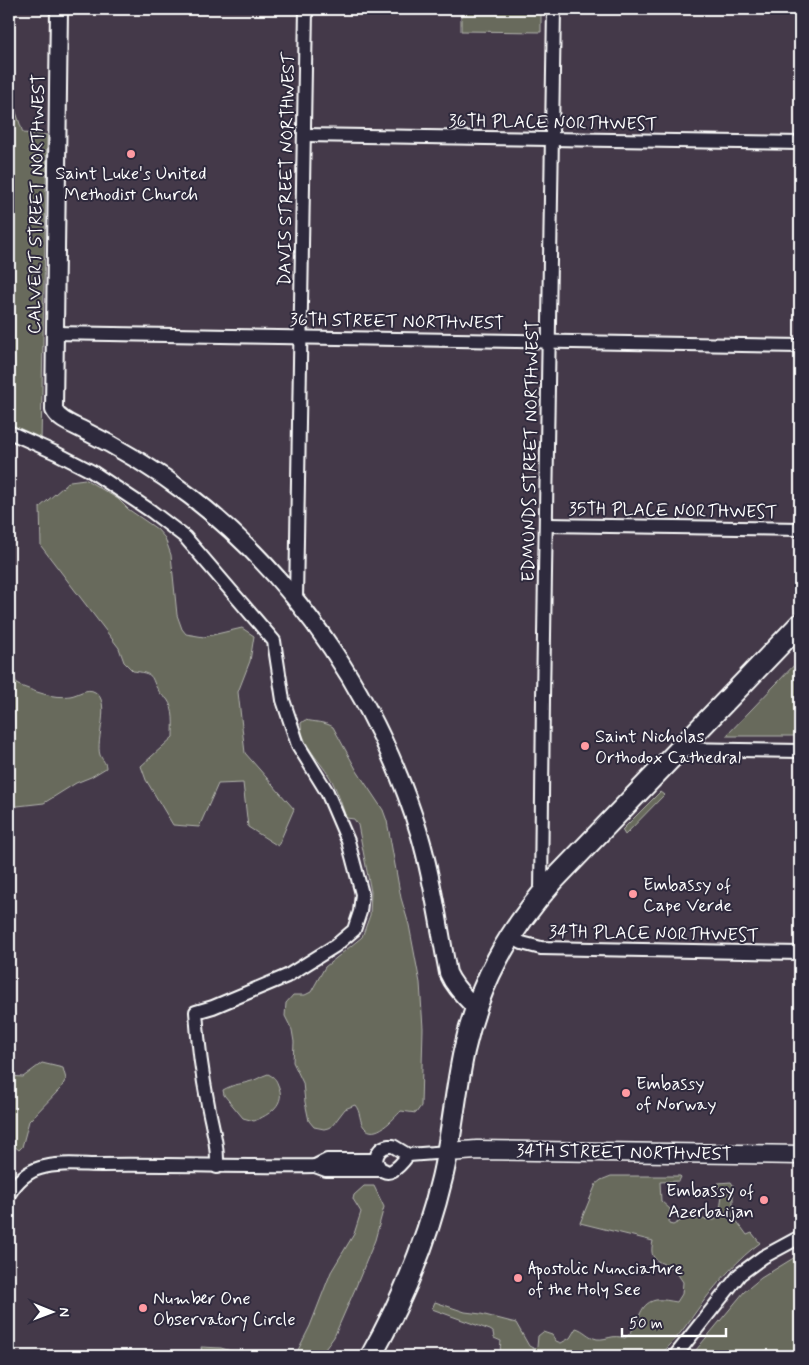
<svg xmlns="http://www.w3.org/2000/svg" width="809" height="1365" viewBox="0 0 809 1365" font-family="Mynerve,sans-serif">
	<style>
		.green { fill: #676a5c; stroke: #b3b4ae }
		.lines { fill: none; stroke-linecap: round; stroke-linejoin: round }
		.minor-casing { stroke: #fff; stroke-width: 16 }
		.tertiary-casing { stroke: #fff; stroke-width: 20 }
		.secondary-casing { stroke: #fff; stroke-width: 21 }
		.primary-casing { stroke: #fff; stroke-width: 24 }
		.minor { stroke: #2f2a3d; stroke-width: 12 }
		.tertiary { stroke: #2f2a3d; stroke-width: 16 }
		.secondary { stroke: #2f2a3d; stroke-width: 18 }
		.primary { stroke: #2f2a3d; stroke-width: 20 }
		.poi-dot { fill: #ff9aa2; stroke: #2f2a3d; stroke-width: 2 }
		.labels { text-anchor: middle; stroke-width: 4; stroke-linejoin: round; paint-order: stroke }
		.street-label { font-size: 18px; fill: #fff; stroke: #2f2a3d }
		.poi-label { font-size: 18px; fill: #fff; stroke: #2f2a3d; text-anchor: start }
	</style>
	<rect width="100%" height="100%" fill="#443949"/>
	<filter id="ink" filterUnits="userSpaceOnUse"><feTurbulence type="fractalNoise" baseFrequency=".02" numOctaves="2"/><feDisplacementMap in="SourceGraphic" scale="10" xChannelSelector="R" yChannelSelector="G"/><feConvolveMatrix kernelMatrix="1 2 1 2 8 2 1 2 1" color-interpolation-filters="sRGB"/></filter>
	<g filter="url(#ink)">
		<g class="green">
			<path d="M461,9H541V32L461,31Z"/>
			<path d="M9,91L23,133L47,135L41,442L9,428Z"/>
			<path d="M85,479L118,499L128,509L157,529L165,538L171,555L177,615L182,629L186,634L204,637L242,628L254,636L250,661L238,692L245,753L294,809L278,846L248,827L243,783L218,784L199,827L173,825L146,780L141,766L173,737C173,724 175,710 167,699C165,697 162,696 161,694C148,678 159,674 133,671L124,662L119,648L41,546L40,507L70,481Z"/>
			<path d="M9,609L12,648L11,673L18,685C34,691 52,699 70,696C78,695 87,687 95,692C112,702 95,740 100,755C102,760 106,762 106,768L91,777L76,783L44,803L9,807Z"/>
			<path d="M800,659V736H726Z"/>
			<path d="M305,720C314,722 326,722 333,727L357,771L383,810L387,821L401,898L409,925L420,983L423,1028L421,1106L416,1113L401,1111C394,1118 375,1141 364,1127C359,1121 361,1112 355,1105L345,1109L332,1126L328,1128L324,1129L314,1127L309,1121L305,1102L303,1083L293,1062L294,1042L292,1030L285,1016L286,1003L293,995H305L311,992L325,967L362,937L370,915L371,892L358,825L354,819L346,818C342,805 338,793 332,781C322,762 301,746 301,723Z"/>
			<path d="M660,792L664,795L625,835L622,830Z"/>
			<path d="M42,1063L63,1068L66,1079L61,1088L29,1121L22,1147L19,1150L9,1142V1076L23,1077Z"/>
			<path d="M268,1074C274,1077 276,1079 278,1085C287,1104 269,1115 254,1121L243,1118L224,1095L223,1090C234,1084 237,1085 248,1082C255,1081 261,1076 268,1074Z"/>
			<path d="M611,1176H680L681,1177L679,1181L660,1182L661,1201L670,1209L669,1224L673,1225L686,1218L715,1220C721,1209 722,1200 722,1188L718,1187V1183L731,1182L733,1185V1216L747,1235L752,1233L760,1243C740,1257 718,1282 703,1302C689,1321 677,1340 659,1356H506C499,1353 500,1349 501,1341L494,1338L493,1332L490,1330L432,1309L435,1302L465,1312L481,1314L516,1323L529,1346L535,1349L537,1347L538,1336L543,1332L552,1335L556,1341L561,1343L570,1338L576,1328C584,1330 588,1337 597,1339C608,1340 611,1334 625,1338C642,1325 636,1304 656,1300C663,1299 670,1301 677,1302L682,1294L683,1282C680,1278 677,1272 673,1269C660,1260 648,1263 653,1241L580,1223L596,1184L601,1180Z"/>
			<path d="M364,1186H374L384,1207L375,1240L355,1289L334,1337L320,1356H295L310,1326L331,1272L354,1234L361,1212L353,1199L354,1195Z"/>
			<path d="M800,1254V1356H691L744,1292L761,1278Z"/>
			<path d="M201,1347L221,1348L248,1356H203Z"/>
		</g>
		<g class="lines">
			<defs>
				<g id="minor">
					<path d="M305,135L800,143"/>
					<path d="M54,333L800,346"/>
					<path d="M9,432L56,453L91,471L151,511L185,537L274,641L283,700L298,745L327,792L348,841L362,894L360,912L354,930L335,946L287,976L213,1007L196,1012C198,1043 202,1074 208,1105C212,1126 218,1145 217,1167"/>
					<path d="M546,525L800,529"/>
					<path d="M296,599L306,9"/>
					<path d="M681,749L800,751"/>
					<path d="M541,894L543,698L554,9"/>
					<path d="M509,936L522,943L541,948L800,953"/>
					<path d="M389,1146H393L408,1155C400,1166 385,1184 376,1160C377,1152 381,1147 389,1146Z"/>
					<path d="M408,1155L448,1152"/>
					<path d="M315,1166L326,1170H384"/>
					<path d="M9,1194C17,1181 26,1172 40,1168C60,1162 81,1165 101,1165C172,1164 244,1167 315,1166L327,1160H376"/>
					<path d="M675,1356L740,1274L763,1257L800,1237"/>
				</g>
				<path id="tertiary" d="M59,9L54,410C59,420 71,424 81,429C120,448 156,470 190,496C300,581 380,703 420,836C433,880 439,927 448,973C454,987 465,997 475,1008"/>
				<path id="secondary" d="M448,1152L477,1150L800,1155"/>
				<path id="primary" d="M371,1356C403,1299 427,1242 442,1178C452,1136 455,1093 464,1051C479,983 508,931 554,880L800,624"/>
			</defs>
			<use href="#minor" class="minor-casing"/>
			<use href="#tertiary" class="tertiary-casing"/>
			<use href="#secondary" class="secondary-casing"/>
			<use href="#primary" class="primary-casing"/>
			<use href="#minor" class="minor"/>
			<use href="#tertiary" class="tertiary"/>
			<use href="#secondary" class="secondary"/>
			<use href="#primary" class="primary"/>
		</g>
	</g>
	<g class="poi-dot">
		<circle cx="131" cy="154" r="5"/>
		<circle cx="585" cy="746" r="5"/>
		<circle cx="633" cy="894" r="5"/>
		<circle cx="626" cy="1093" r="5"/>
		<circle cx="764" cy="1200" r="5"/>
		<circle cx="518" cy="1278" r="5"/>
		<circle cx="143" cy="1308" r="5"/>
	</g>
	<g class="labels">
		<g class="street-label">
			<text transform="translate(553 122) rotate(1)" y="6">36TH PLACE NORTHWEST</text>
			<text transform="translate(286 169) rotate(-89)" y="6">DAVIS STREET NORTHWEST</text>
			<text transform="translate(36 204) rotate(-89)" y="6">CALVERT STREET NORTHWEST</text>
			<text transform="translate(397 321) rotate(1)" y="6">36TH STREET NORTHWEST</text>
			<text transform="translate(530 451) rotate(-89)" y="6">EDMUNDS STREET NORTHWEST</text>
			<text transform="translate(673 510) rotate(1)" y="6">35TH PLACE NORTHWEST</text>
			<text transform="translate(654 933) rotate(1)" y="6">34TH PLACE NORTHWEST</text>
			<text transform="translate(624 1152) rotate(1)" y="6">34TH STREET NORTHWEST</text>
		</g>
		<g class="poi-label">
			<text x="131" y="179" text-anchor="middle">Saint Luke's United<tspan x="131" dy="21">Methodist Church</tspan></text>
			<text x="595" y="742">Saint Nicholas<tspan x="595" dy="21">Orthodox Cathedral</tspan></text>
			<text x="643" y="890">Embassy of<tspan x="643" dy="21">Cape Verde</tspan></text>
			<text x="636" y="1089">Embassy<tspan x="636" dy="21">of Norway</tspan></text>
			<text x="754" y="1196" text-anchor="end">Embassy of<tspan x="754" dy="21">Azerbaijan</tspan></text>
			<text x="528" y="1274">Apostolic Nunciature<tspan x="528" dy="21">of the Holy See</tspan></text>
			<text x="153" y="1304">Number One<tspan x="153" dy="21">Observatory Circle</tspan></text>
		</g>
	</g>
	<rect width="809" height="1365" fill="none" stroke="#2f2a3d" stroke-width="30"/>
	<rect x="15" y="15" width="779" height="1335" fill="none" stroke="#fff" stroke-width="2" filter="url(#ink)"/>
	<g transform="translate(52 1312) rotate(91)" stroke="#2f2a3d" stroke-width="4" paint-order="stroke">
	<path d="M0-4L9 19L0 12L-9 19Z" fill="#ffffff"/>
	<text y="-8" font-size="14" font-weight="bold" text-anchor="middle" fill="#ffffff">N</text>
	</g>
	<path d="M622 1328v8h104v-8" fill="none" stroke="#ffffff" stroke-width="2.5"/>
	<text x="629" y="1328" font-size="15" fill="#ffffff" stroke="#2f2a3d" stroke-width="4" paint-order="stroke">50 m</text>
</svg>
